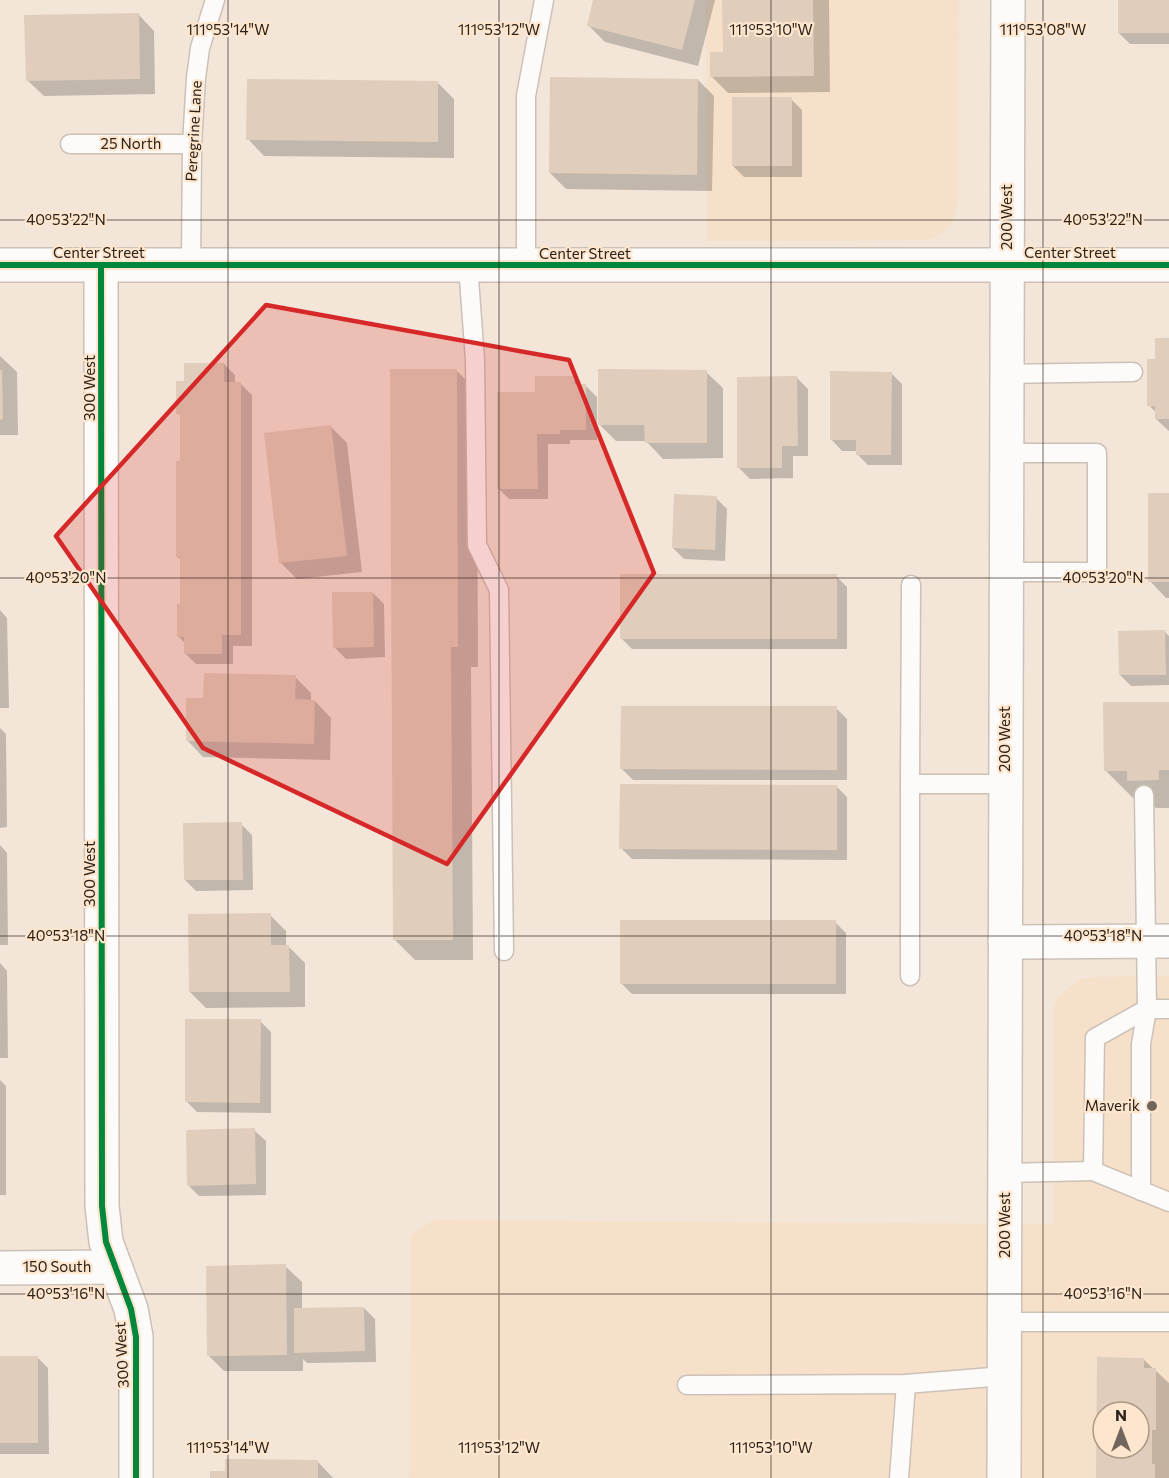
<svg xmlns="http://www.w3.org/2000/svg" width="1169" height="1478" viewBox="0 0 1169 1478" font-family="Commissioner,sans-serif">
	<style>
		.built { fill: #f7e0ca; fill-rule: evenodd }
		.shadow { fill: #0003; fill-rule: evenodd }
		.building { fill: #e0cdbb; fill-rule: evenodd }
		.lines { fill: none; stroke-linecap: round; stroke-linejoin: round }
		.lane-casing { stroke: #ccc1b7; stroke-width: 21 }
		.street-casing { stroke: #ccc1b7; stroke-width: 36 }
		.secondary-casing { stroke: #ccc1b7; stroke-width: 36 }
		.lane { stroke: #fdfbf9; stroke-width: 18 }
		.street { stroke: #fdfbf9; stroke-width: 33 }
		.secondary { stroke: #fdfbf9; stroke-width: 33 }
		.cycleway-casing { stroke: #fee5cd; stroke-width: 10 }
		.cycleway { stroke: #00873e; stroke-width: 6 }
		.marked { fill: #d62828; fill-opacity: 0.2; stroke: #d62828; stroke-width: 4.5; stroke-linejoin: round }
		.ticks { fill: none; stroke: #2b2219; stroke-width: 1.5; stroke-opacity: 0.45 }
		.poi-dot { fill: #71665c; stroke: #fee5cd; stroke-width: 2 }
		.labels { text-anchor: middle; stroke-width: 4.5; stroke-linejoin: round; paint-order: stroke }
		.street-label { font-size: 15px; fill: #2b2219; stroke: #fee5cd }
		.poi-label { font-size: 15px; fill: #2b2219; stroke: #fee5cd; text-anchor: end }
		.ticks-label { font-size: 15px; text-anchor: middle; fill: #2b2219; stroke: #fee5cd; stroke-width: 4.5; stroke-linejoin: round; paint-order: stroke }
	</style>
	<rect width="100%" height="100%" fill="#f3e5d8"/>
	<g class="built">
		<path d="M708,0H959L958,205L952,222L943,233L927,240L707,241L706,10Z"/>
		<path d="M1169,976V1478H409L411,1235L434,1220L1054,1224V1007L1058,997L1079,980L1091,977ZM1103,1412H1139V1448H1103Z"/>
	</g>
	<g class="shadow">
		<path d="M595,0H715L698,66L605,42L588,25Z"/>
		<path d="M724,0H829L830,92L728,93L712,77L725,53Z"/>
		<path d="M1119,0H1169V44H1130L1119,33Z"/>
		<path d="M138,14L154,31L155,94L44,96L27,80Z"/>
		<path d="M698,80L714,96L712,191L566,189L550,173Z"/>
		<path d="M438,83L454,99V158L264,156L248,139Z"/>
		<path d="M791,99L802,110V177H744L733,166Z"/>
		<path d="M1169,340V431L1156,419V413L1149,405L1156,360Z"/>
		<path d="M0,356L17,372L18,435H0Z"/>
		<path d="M224,364L235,375V384H241L252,395V646H233V664H196L185,653V643L178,636L182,606V561L177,556L182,417L178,413L185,382Z"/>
		<path d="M456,370L477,391L478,667H471L473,960H415L394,939Z"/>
		<path d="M706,372L723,388V458L663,459L646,441H616L600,425Z"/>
		<path d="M891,373L902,384V465H868L857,454V451H842L831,439Z"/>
		<path d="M573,378L581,386H586L597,397V440H570V444H548V499H509L498,488L537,394Z"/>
		<path d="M797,378L808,389V456H793V478L750,479L739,468Z"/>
		<path d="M331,427L347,443L362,572L297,579L280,562Z"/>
		<path d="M1169,494V598H1166L1150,581Z"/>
		<path d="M716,498L727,509L725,561L684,559L673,548Z"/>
		<path d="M836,576L847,587V649H632L621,638Z"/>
		<path d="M373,593L384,604L385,657L346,659L335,648Z"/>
		<path d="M0,610L7,618L9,708H0Z"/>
		<path d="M1165,632L1169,636V685L1131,686L1120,675Z"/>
		<path d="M295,677L311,693V701H315L331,718L330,760L203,757L187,740L205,700Z"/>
		<path d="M1169,703V808H1156L1146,798H1133L1105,770Z"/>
		<path d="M836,708L847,719V780H633L622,769Z"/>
		<path d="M0,728L6,734L7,827L0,828Z"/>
		<path d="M836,786L847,797V860L632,859L621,848Z"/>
		<path d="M241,824L252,835L253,890L196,891L185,880Z"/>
		<path d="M0,845L7,853L8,945H0Z"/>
		<path d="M270,915L286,931V947H289L305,963V1007L206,1008L190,992Z"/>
		<path d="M835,922L846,933V994H632L621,983Z"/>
		<path d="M0,963L7,971L8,1058H0Z"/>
		<path d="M260,1021L271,1032V1113L197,1112L186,1101Z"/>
		<path d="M0,1080L6,1086V1195H0Z"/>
		<path d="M254,1130L266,1141V1195L199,1196L188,1185Z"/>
		<path d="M285,1266L302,1282V1309L364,1308L375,1319L376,1362L307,1363L303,1359V1371H224L208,1355Z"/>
		<path d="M0,1357H37L48,1368L49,1454H0Z"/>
		<path d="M1098,1359H1143L1169,1383V1478H1098ZM1103,1412H1139V1448H1103Z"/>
		<path d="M317,1461L333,1478H211Z"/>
	</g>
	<g class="building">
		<path d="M593,0H695L682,50L587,26Z"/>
		<path d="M722,0H813L814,76L710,77V52H723Z"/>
		<rect x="1118" y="0" width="51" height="33"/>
		<path d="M139,13L140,79L26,81L24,15Z"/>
		<path d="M550,77L698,79L697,175L549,173Z"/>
		<path d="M247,79L438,81V142L246,140Z"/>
		<rect x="732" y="97" width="60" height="69"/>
		<path d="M1155,338H1169V419H1155V406H1147V359H1155Z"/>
		<path d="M184,363H224V382H241V635H222V654H184V637H177V604H180V557H176V461H180V414H176V381H184Z"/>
		<path d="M390,369H457L458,647H451L453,940H393Z"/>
		<path d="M598,369L707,370V443H645L644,425H598Z"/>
		<path d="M0,370H2L3,419L0,420Z"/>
		<path d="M830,371L892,372L891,455H856V440H830Z"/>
		<path d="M535,376H574V384H586V430H560V434H537L538,489H497V392H535Z"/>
		<path d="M797,376L798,446H782V468H737V377Z"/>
		<path d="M331,425L347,556L279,563L264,433Z"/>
		<rect x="1148" y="493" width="21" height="89"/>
		<path d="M674,494L717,496L715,550L672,548Z"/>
		<rect x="620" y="574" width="217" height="65"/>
		<path d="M332,592H373L374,647L333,648Z"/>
		<path d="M1165,630L1166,675H1119L1118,631Z"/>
		<path d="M204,673L296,675L295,699L315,700L314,744L186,741V698H203Z"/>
		<path d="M1103,702H1169V770H1159V780L1127,781V771H1104Z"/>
		<path d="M621,706H837V770L620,769Z"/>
		<path d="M620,784L837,785V850L619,849Z"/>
		<path d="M242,822L243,880H184L183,823Z"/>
		<path d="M271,913V945H289L290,992H189L188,914Z"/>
		<rect x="620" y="920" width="216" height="64"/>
		<path d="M185,1019H261L260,1103L185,1102Z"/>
		<path d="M255,1128L256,1184L187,1186L186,1130Z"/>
		<path d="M286,1264L287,1355L207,1356L206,1266Z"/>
		<path d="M364,1307L365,1351L294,1353V1308Z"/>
		<rect x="0" y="1356" width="38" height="87"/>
		<path d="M1097,1357L1144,1358V1368H1156V1430H1152V1464H1155V1478H1096ZM1103,1412H1139V1448H1103Z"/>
		<path d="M225,1459L318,1460V1478H210V1471H225Z"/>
	</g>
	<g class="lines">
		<defs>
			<g id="lane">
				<path d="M70,144H192"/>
				<path d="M191,265L192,144L196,78L200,48L215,0"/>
				<path d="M468,265L475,360L477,545L499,590L504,951"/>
				<path d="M526,266V96L544,0"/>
				<path d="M1006,374L1133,372"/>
				<path d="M1006,453H1097V572H1006"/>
				<path d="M911,585L910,784H1005"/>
				<path d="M910,784V976"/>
				<path d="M1093,1171L1169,1202"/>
				<path d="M1005,1173L1093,1171L1095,1038L1147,1009L1144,795"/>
				<path d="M1141,1191V1044L1147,1009H1169"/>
				<path d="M1004,1322H1169"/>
				<path d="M687,1385L906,1384L1004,1376"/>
				<path d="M899,1478L906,1384"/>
			</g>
			<g id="street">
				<path d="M0,265H1169"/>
				<path d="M101,265L102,1206L106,1242L131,1309L136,1337V1478"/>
				<path d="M1005,942L1169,941"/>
				<path d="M0,1268L115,1267"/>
			</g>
			<path id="secondary" d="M1004,1478L1008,0"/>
		</defs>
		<use href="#lane" class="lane-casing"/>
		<use href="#street" class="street-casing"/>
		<use href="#secondary" class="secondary-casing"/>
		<use href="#lane" class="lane"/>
		<use href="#street" class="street"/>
		<use href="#secondary" class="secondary"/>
		<defs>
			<g id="cycleway">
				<path d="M0,265H1169"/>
				<path d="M101,265L102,1206L106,1242L131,1309L136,1337V1478"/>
			</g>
		</defs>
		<use href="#cycleway" class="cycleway-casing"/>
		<use href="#cycleway" class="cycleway"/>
	</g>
	<path class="marked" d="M266,305L569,360L654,573L447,864L203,748L56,536Z"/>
	<path class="ticks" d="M228,0V1478M499,0V1478M771,0V1478M1043,0V1478M0,220H1169M0,578H1169M0,936H1169M0,1294H1169"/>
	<circle class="poi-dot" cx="1152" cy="1106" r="6"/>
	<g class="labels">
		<g class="street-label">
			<text transform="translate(194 131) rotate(-87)" y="5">Peregrine Lane</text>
			<text x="131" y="149">25 North</text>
			<text transform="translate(1007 217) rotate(-90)" y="5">200 West</text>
			<text x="99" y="258">Center Street</text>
			<text x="1070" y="258">Center Street</text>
			<text x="585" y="259">Center Street</text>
			<text transform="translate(90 388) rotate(-90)" y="5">300 West</text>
			<text transform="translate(1005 739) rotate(-90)" y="5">200 West</text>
			<text transform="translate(90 874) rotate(-90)" y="5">300 West</text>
			<text transform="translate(1005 1225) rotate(-90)" y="5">200 West</text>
			<text x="57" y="1272">150 South</text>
			<text transform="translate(122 1355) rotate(-93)" y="5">300 West</text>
		</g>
		<g class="poi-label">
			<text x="1140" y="1111">Maverik</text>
		</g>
	</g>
	<g class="ticks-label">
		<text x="228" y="35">111°53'14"W</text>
		<text x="499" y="35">111°53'12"W</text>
		<text x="771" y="35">111°53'10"W</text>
		<text x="1043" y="35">111°53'08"W</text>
		<text x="66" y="225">40°53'22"N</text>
		<text x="1103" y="225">40°53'22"N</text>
		<text x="66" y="583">40°53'20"N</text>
		<text x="1103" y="583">40°53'20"N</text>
		<text x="66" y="941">40°53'18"N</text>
		<text x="1103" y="941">40°53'18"N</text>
		<text x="66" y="1299">40°53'16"N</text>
		<text x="1103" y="1299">40°53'16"N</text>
		<text x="228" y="1453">111°53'14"W</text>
		<text x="499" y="1453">111°53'12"W</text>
		<text x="771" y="1453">111°53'10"W</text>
	</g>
	<g transform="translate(1121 1430)"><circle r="28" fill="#fee5cd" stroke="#aa9785" stroke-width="1.5"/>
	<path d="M0-4.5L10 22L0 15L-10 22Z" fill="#71665c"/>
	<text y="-9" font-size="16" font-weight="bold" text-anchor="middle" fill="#2b2219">N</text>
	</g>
</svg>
